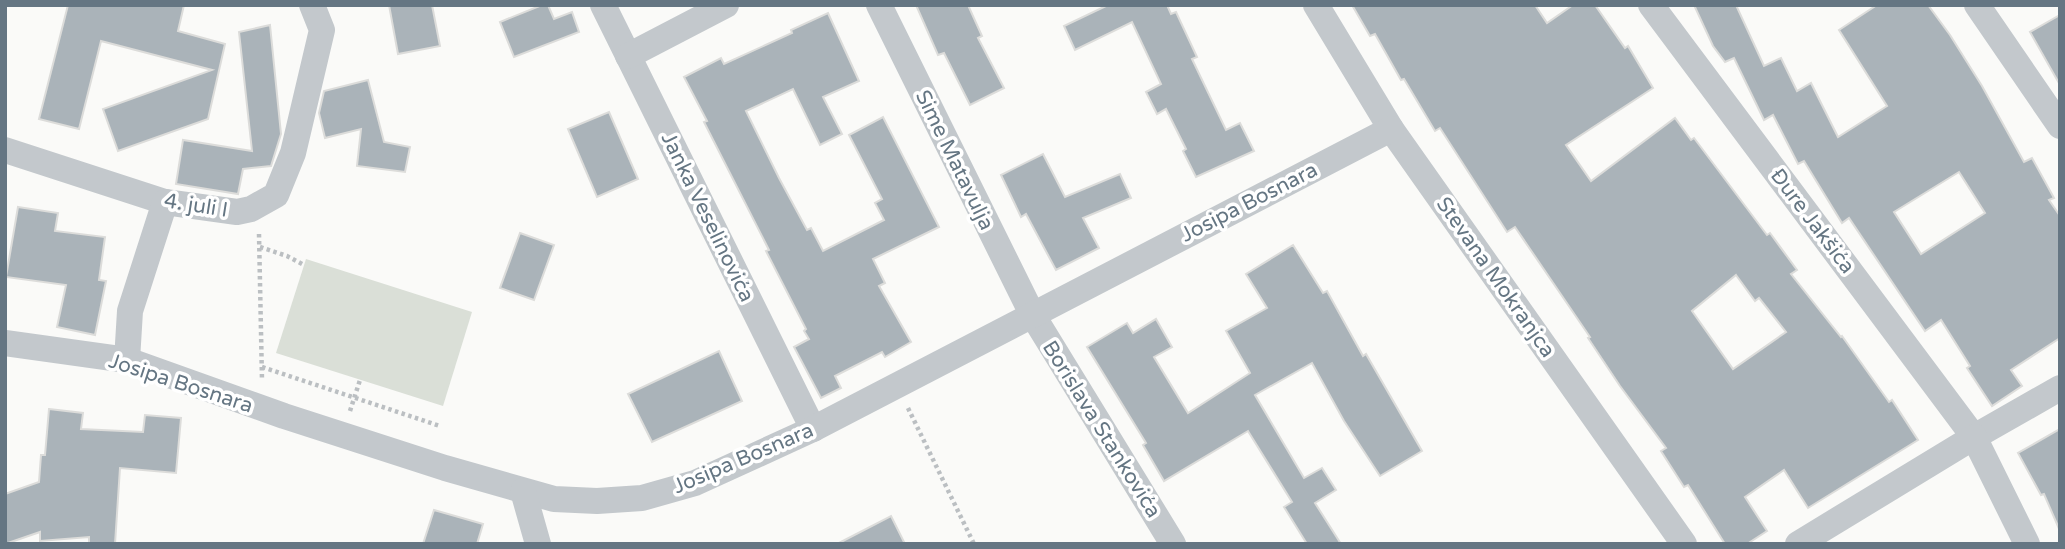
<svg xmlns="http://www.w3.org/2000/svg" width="2065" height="549" viewBox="0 0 2065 549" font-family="'Varela Round',sans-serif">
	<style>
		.green { fill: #dadfd7 }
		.building { fill: #aab3b9; stroke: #dcdcda; stroke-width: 2; fill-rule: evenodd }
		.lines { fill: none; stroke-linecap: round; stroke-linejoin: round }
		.path { stroke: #bbbfc2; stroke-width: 4.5; stroke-dasharray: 3.5 3.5; stroke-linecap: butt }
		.minor { stroke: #c3c8cc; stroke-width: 26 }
		.labels { text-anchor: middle; stroke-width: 7; stroke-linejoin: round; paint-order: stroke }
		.street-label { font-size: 21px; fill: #657683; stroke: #fff }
	</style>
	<rect width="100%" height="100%" fill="#fafaf8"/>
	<path class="green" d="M306,259L472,312L443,406L276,353Z"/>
	<g class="building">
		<path d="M68,5H184L178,31L225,44L208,119L118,151L103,109L212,70L101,41L79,129L39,119Z"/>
		<path d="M389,5H432L440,46L398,54Z"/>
		<path d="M542,5H548L554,19L572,12L579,32L514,57L500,22Z"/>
		<path d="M916,5H968L982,36L978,38L1004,88L970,105L944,53L938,55Z"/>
		<path d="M1108,5H1167L1171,14L1176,12L1197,57L1192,59L1226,130L1240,123L1254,151L1196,177L1183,151L1186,149L1166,109L1157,114L1146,92L1161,84L1132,22L1075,50L1064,26Z"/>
		<path d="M1352,5H1535L1547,23L1573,5H1595L1625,48L1628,46L1653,88L1566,145L1591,181L1675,118L1691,140L1694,138L1767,235L1770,233L1797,270L1791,274L1841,337L1842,336L1889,402L1892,400L1918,440L1808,508L1784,470L1745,497L1767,531L1747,544H1725L1688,485L1684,487L1661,451L1666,448L1620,386L1588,338L1590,337L1515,227L1507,232L1440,128L1435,131L1404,79L1401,80L1375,34L1370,36ZM1736,275L1755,301L1759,298L1786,332L1733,369L1692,311Z"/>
		<path d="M1694,5H1736L1764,66L1781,58L1797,91L1811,83L1838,137L1887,106L1839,30L1877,5H1928L1950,35L1982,86L2024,162L2032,158L2054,198L2049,200L2060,216V338L2011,370L2022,386L1992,406L1967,368L1970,366L1941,320L1925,331L1849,218L1842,223L1804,161L1798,164L1773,115L1764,120L1734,58L1725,62L1713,46ZM1959,172L1985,213L1921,254L1894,212Z"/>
		<path d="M828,13L859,81L823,97L842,134L820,145L793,89L746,111L779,178L807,230L811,228L823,251L884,220L875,203L882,199L849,135L883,117L939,227L873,259L885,283L879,286L911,342L885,357L882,352L835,376L841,388L821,398L794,347L809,339L804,331L806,329L766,251L769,250L704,122L707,121L684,77L721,58L724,64L792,33L791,30Z"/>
		<path d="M2060,15V85L2030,32Z"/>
		<path d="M270,25L281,134L271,166L243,169L238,194L176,184L183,140L252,151L239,32Z"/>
		<path d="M368,80L384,142L410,147L405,172L357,166L361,129L325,138L319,113L324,91Z"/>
		<path d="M609,112L638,179L597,197L568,129Z"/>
		<path d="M1043,154L1065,197L1120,174L1131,198L1083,218L1099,248L1056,270L1026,214L1021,217L1001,175Z"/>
		<path d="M18,207L58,213L55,231L105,237L99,280L106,281L95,335L57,327L66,285L6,277Z"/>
		<path d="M520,233L554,245L534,300L500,288Z"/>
		<path d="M1293,245L1323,293L1327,291L1363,356L1366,354L1422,451L1380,476L1344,421L1312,363L1255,395L1304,478L1322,468L1336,490L1315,503L1341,544H1307L1284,507L1292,502L1248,431L1164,481L1143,445L1146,443L1087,347L1127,323L1133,333L1156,319L1172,347L1154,357L1188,413L1250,373L1226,331L1267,308L1246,274Z"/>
		<path d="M719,351L742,401L652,442L628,394Z"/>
		<path d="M49,409L83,413L81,429L143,432L145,415L181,418L176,473L120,468L115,544H89V537L40,541V532L5,544V494L39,482L41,455H45Z"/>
		<path d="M2060,429V531L2044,494L2041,495L2018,453Z"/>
		<path d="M434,510L483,524L477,544H423Z"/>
		<path d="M891,516L905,544H837Z"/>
	</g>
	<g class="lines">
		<g class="path">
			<path d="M259,234L262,380"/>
			<path d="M260,247L287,256L304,265"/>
			<path d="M262,367L440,426"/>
			<path d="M908,408L974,544"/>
			<path d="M350,411L360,380"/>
		</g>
		<g class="minor">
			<path d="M603,5L813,429"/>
			<path d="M879,5L1032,314L1173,544"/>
			<path d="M1316,5L1391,129L1684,544"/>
			<path d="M1651,5L1974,437L2060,388"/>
			<path d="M1977,5L2060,126"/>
			<path d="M628,56L726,5"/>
			<path d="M5,150L165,202L237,212L251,209L276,195L293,153L322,30L312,5"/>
			<path d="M5,343L127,360L284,416L445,468L554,499L597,501L642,498L695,483L813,429L1391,129"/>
			<path d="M127,360L130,311L165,202"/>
			<path d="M523,491L538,544"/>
			<path d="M1798,544L1974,437L2027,544"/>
		</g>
	</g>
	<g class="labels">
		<g class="street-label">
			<text transform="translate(955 160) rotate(64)" y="7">Sime Matavulja</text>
			<text transform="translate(1249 202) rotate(-27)" y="7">Josipa Bosnara</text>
			<text transform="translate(196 205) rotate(9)" y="7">4. juli I</text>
			<text transform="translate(708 217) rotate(64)" y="7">Janka Veselinovića</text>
			<text transform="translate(1813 221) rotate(53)" y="7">Đure Jakšića</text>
			<text transform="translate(1496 277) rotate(55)" y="7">Stevana Mokranjca</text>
			<text transform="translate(181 383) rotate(18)" y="7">Josipa Bosnara</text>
			<text transform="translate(1102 429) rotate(58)" y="7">Borislava Stankovića</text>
			<text transform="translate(743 458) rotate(-23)" y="7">Josipa Bosnara</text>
		</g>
	</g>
	<rect width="2065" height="549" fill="none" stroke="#657683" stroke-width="14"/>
</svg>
